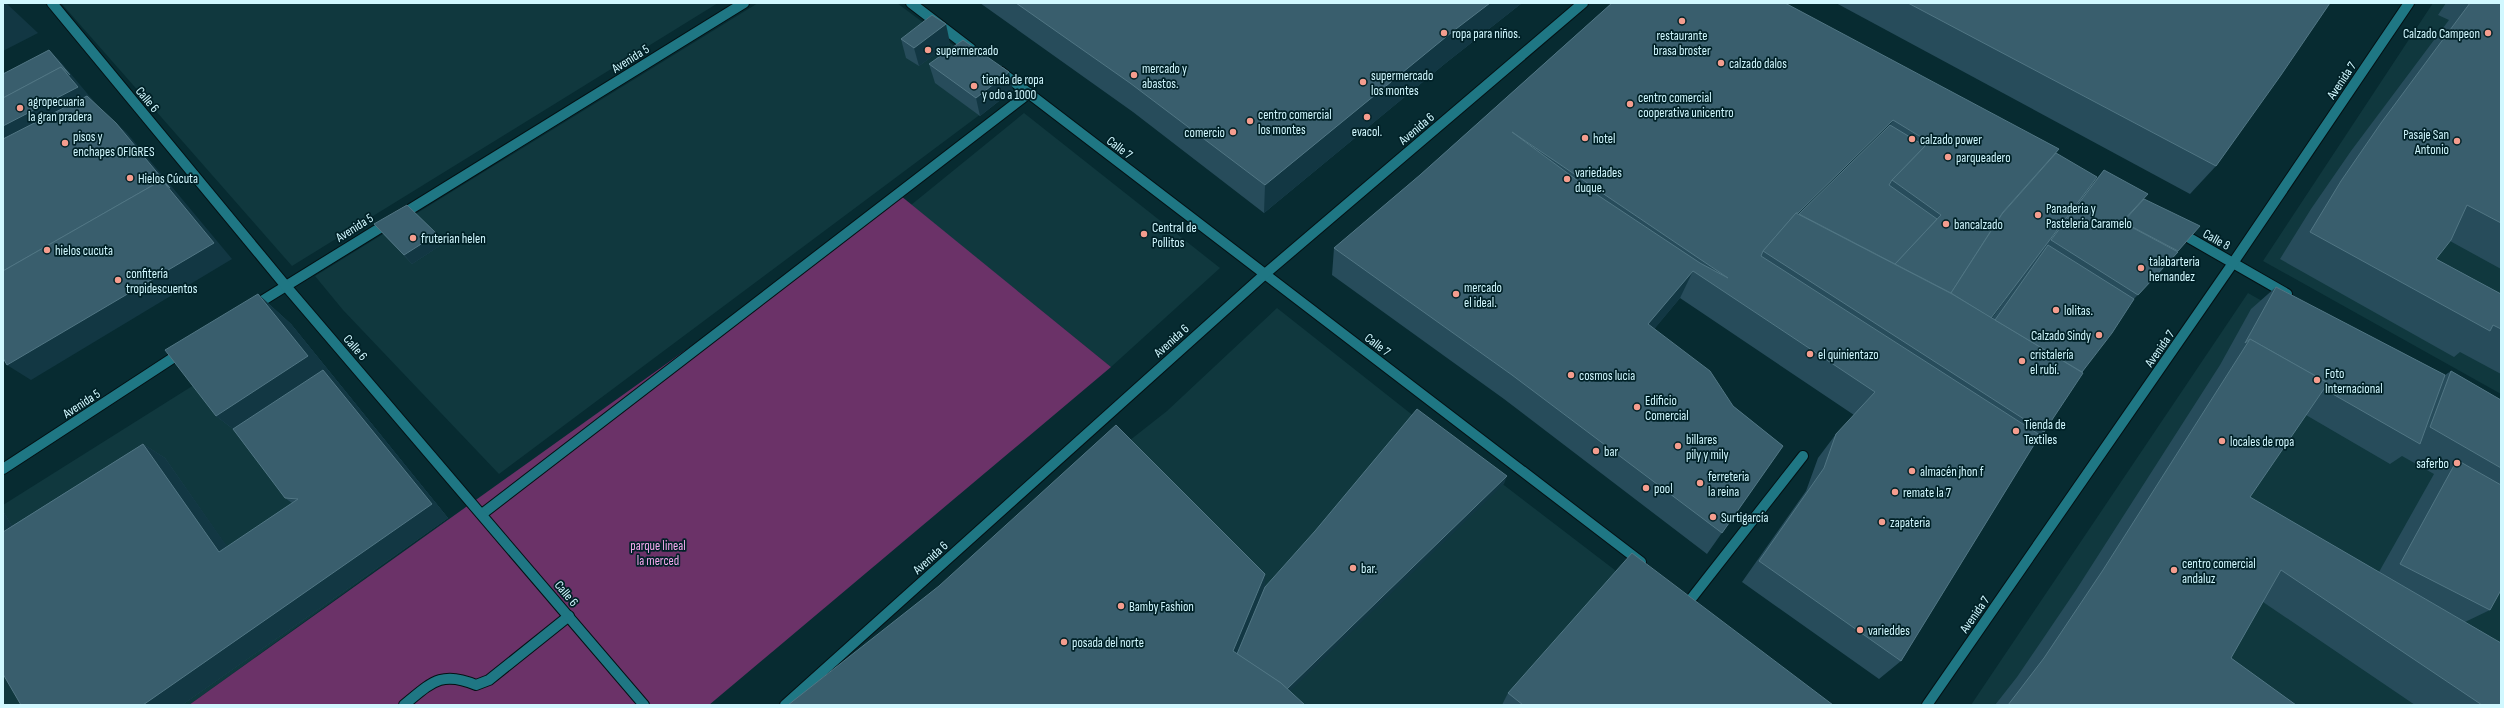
<svg xmlns="http://www.w3.org/2000/svg" width="2504" height="708" viewBox="0 0 2504 708" font-family="'Sofia Sans Condensed',sans-serif">
	<style>
		.built { fill: #10383e }
		.green { fill: #6b3268 }
		.lines { fill: none; stroke-linecap: round; stroke-linejoin: round }
		.lane-casing { stroke: #041114; stroke-width: 12 }
		.street-casing { stroke: #041114; stroke-width: 12 }
		.secondary-casing { stroke: #041114; stroke-width: 12 }
		.lane { stroke: #1f7784; stroke-width: 10 }
		.street { stroke: #1f7784; stroke-width: 10 }
		.secondary { stroke: #1f7784; stroke-width: 10 }
		.wall { fill: #274c5b; fill-rule: evenodd }
		.shaded-wall { fill: #123743 }
		.building { fill: #395e6d; stroke: #517684; fill-rule: evenodd }
		.poi-dot { fill: #f59d8e; stroke: #002127; stroke-width: 1.5 }
		.labels { text-anchor: middle; stroke-width: 3.5; stroke-linejoin: round; paint-order: stroke }
		.poi-label { font-size: 13px; fill: #d1f8ff; stroke: #002127; text-anchor: start }
		.street-label { font-size: 13px; fill: #d1f8ff; stroke: #002127 }
		.park-label { font-size: 13px; fill: #f6a9ef; stroke: #002127 }
	</style>
	<rect width="100%" height="100%" fill="#072b31"/>
	<g class="built">
		<path d="M61,3H718L292,266Z"/>
		<path d="M758,3H897L1013,90L499,474L343,310L315,276Z"/>
		<path d="M2433,3H2501V394L2263,261Z"/>
		<path d="M1024,113L1220,268L1111,367L911,205Z"/>
		<path d="M2248,293L2501,437V705H1971Z"/>
		<path d="M1277,308L1415,417L1791,705H826L1120,448L1167,411Z"/>
		<path d="M291,324L448,518L189,705H3V505Z"/>
	</g>
	<path class="green" d="M901,196L1111,367L709,705H189Z"/>
	<g class="lines">
		<defs>
			<g id="lane">
				<path d="M482,514L1029,93"/>
				<path d="M404,705C431,683 441,670 476,685L489,680L569,616"/>
			</g>
			<g id="street">
				<path d="M911,3L971,49"/>
				<path d="M1001,72L1641,562"/>
				<path d="M2179,232L2287,294"/>
				<path d="M252,307L744,3"/>
				<path d="M3,469L182,352"/>
				<path d="M1691,599L1803,456"/>
				<path d="M785,705L1265,274L1583,3"/>
				<path d="M1927,705L2233,263L2409,3"/>
			</g>
			<path id="secondary" d="M52,3L285,285L644,705"/>
		</defs>
		<use href="#lane" class="lane-casing"/>
		<use href="#street" class="street-casing"/>
		<use href="#secondary" class="secondary-casing"/>
		<use href="#lane" class="lane"/>
		<use href="#street" class="street"/>
		<use href="#secondary" class="secondary"/>
	</g>
	<g class="wall">
		<path d="M980,3H1522L1447,62L1264,213L1133,112Z"/>
		<path d="M1612,3L2059,149L2056,153L2086,191L2104,170L2144,199L2178,252L2134,299L2082,372L2044,432L2040,435L1901,661L1879,679L1742,582L1806,491L1818,458L1836,434L1854,415L1680,298L1654,329L1733,406L1783,446L1707,554L1504,399L1332,275L1334,248L1420,175ZM2015,286L1992,318H1991Z"/>
		<path d="M1836,3H2330L2216,166L2190,194Z"/>
		<path d="M2446,3H2501V269L2450,241L2436,259L2501,294V374L2460,352L2454,357L2280,259L2311,209L2351,151L2449,20L2438,15Z"/>
		<path d="M901,39L950,43L919,66L906,58Z"/>
		<path d="M929,64L1013,90L980,116L935,83Z"/>
		<path d="M374,224L437,234L444,243L412,264Z"/>
		<path d="M2276,287L2445,375L2451,371L2501,400V590L2490,610L2465,622L2501,705H2415L2263,602L2231,658L2296,705H1995L2017,677L2076,590L2220,365L2251,309ZM2306,415L2390,464L2402,456L2434,474L2379,572L2250,497Z"/>
		<path d="M258,294L291,324L448,518L182,705H21L3,511L12,526L143,444L165,458L227,547L292,503L285,498L233,429L216,416Z"/>
		<path d="M1508,693L1833,705H1502Z"/>
	</g>
	<g class="shaded-wall">
		<path d="M6,3L38,33L3,51V5Z"/>
		<path d="M1490,3H1522L1447,62L1264,213L1265,185L1452,32Z"/>
		<path d="M946,24L950,43L919,66L914,48Z"/>
		<path d="M49,50L59,60L97,105L3,155V111L61,67Z"/>
		<path d="M1009,72L1013,90L980,116L976,98Z"/>
		<path d="M1893,120L1876,149L1769,255L1794,217Z"/>
		<path d="M116,123L127,133L232,259L31,380L7,365L3,300Z"/>
		<path d="M437,234L444,243L412,264L404,255Z"/>
		<path d="M1693,271L1680,298L1637,350L1648,324Z"/>
		<path d="M258,294L291,324L448,518L182,705H143L432,504L253,444L216,416Z"/>
		<path d="M143,444L165,458L240,565L219,552Z"/>
		<path d="M1507,476L1504,484L1280,701L1281,695Z"/>
		<path d="M3,511L25,548L3,536Z"/>
		<path d="M1265,574V594L1233,664V651Z"/>
	</g>
	<g class="building">
		<path d="M1016,3H1490L1452,32L1265,185L1130,83Z"/>
		<path d="M1612,3H1785L2059,149L2003,212L1951,293L1895,264L1941,215L1892,180L1929,142L1893,120L1798,213H1796L1763,251L1761,256L2040,435L1901,661L1759,561L1824,468L1836,434L1875,392L1693,271L1648,324L1710,371L1733,406L1783,446L1722,533L1512,375L1334,248L1420,175ZM1512,132L1728,278L1700,263L1593,192Z"/>
		<path d="M1908,3H2330L2281,75L2216,166Z"/>
		<path d="M2470,3H2501V223L2467,205L2451,240L2436,259L2501,294V329L2493,325L2490,331L2310,232L2341,181L2381,123Z"/>
		<path d="M932,15L946,24L914,48L901,39Z"/>
		<path d="M963,40L1009,72L976,98L929,64Z"/>
		<path d="M49,50L70,75L61,67L3,98V74Z"/>
		<path d="M61,67L78,87L3,126V98Z"/>
		<path d="M87,96L116,123L170,188L162,180L3,271V139Z"/>
		<path d="M1890,125L1925,146L1892,180L1889,185L1937,219L1895,264L1799,214Z"/>
		<path d="M2056,153L2097,177L1991,318L1951,293L2002,214Z"/>
		<path d="M2104,170L2148,194L2122,222L2178,252L2138,295L2051,240Z"/>
		<path d="M162,180L214,243L7,365L3,358V271Z"/>
		<path d="M2144,199L2200,226L2178,251L2123,222Z"/>
		<path d="M407,205L437,234L404,255L374,224Z"/>
		<path d="M1796,213L1952,294L2083,373L2044,432L1763,251Z"/>
		<path d="M2048,245L2134,299L2112,333L2082,372L1995,320Z"/>
		<path d="M2276,287L2445,375L2420,444L2324,389L2328,383L2250,339L2245,343Z"/>
		<path d="M258,294L308,356L216,416L165,350Z"/>
		<path d="M2250,339L2328,383L2250,497L2501,643V705H2482L2281,570L2231,658L2296,705H2008L2044,658L2103,570Z"/>
		<path d="M323,370L432,504L143,705H21L3,674V532L143,444L219,552L298,499L285,498L233,429Z"/>
		<path d="M2451,371L2501,400V468L2430,427Z"/>
		<path d="M1417,409L1507,476L1287,689L1281,683L1237,654L1265,587L1315,531Z"/>
		<path d="M1116,425L1265,574L1233,651L1281,683L1305,705H788L939,586Z"/>
		<path d="M2457,460L2501,485V590L2490,610L2400,564Z"/>
		<path d="M1632,553L1833,705H1523L1508,693Z"/>
	</g>
	<g class="poi-dot">
		<circle cx="1682" cy="21" r="4"/>
		<circle cx="1444" cy="33" r="4"/>
		<circle cx="2488" cy="33" r="4"/>
		<circle cx="928" cy="50" r="4"/>
		<circle cx="1721" cy="63" r="4"/>
		<circle cx="1134" cy="75" r="4"/>
		<circle cx="1363" cy="82" r="4"/>
		<circle cx="974" cy="86" r="4"/>
		<circle cx="1630" cy="104" r="4"/>
		<circle cx="20" cy="108" r="4"/>
		<circle cx="1367" cy="117" r="4"/>
		<circle cx="1250" cy="121" r="4"/>
		<circle cx="1233" cy="132" r="4"/>
		<circle cx="1585" cy="138" r="4"/>
		<circle cx="1912" cy="139" r="4"/>
		<circle cx="2457" cy="141" r="4"/>
		<circle cx="65" cy="143" r="4"/>
		<circle cx="1948" cy="157" r="4"/>
		<circle cx="130" cy="178" r="4"/>
		<circle cx="1567" cy="179" r="4"/>
		<circle cx="2038" cy="215" r="4"/>
		<circle cx="1946" cy="224" r="4"/>
		<circle cx="1144" cy="234" r="4"/>
		<circle cx="413" cy="238" r="4"/>
		<circle cx="47" cy="250" r="4"/>
		<circle cx="2141" cy="268" r="4"/>
		<circle cx="118" cy="280" r="4"/>
		<circle cx="1456" cy="294" r="4"/>
		<circle cx="2056" cy="310" r="4"/>
		<circle cx="2099" cy="335" r="4"/>
		<circle cx="1810" cy="354" r="4"/>
		<circle cx="2022" cy="361" r="4"/>
		<circle cx="1571" cy="375" r="4"/>
		<circle cx="2317" cy="380" r="4"/>
		<circle cx="1637" cy="407" r="4"/>
		<circle cx="2016" cy="431" r="4"/>
		<circle cx="2222" cy="441" r="4"/>
		<circle cx="1678" cy="446" r="4"/>
		<circle cx="1596" cy="451" r="4"/>
		<circle cx="2457" cy="463" r="4"/>
		<circle cx="1912" cy="471" r="4"/>
		<circle cx="1700" cy="483" r="4"/>
		<circle cx="1646" cy="488" r="4"/>
		<circle cx="1895" cy="492" r="4"/>
		<circle cx="1713" cy="517" r="4"/>
		<circle cx="1882" cy="522" r="4"/>
		<circle cx="1353" cy="568" r="4"/>
		<circle cx="2174" cy="570" r="4"/>
		<circle cx="1121" cy="606" r="4"/>
		<circle cx="1860" cy="630" r="4"/>
		<circle cx="1064" cy="642" r="4"/>
	</g>
	<g class="labels">
		<g class="poi-label">
			<text x="1452" y="38">ropa para niños.</text>
			<text x="2480" y="38" text-anchor="end">Calzado Campeon</text>
			<text x="1682" y="40" text-anchor="middle">restaurante<tspan x="1682" dy="15">brasa broster</tspan></text>
			<text x="936" y="55">supermercado</text>
			<text x="1729" y="68">calzado dalos</text>
			<text x="1142" y="73">mercado y<tspan x="1142" dy="15">abastos.</tspan></text>
			<text x="1371" y="80">supermercado<tspan x="1371" dy="15">los montes</tspan></text>
			<text x="982" y="84">tienda de ropa<tspan x="982" dy="15">y odo a 1000</tspan></text>
			<text x="1638" y="102">centro comercial<tspan x="1638" dy="15">cooperativa unicentro</tspan></text>
			<text x="28" y="106">agropecuaria<tspan x="28" dy="15">la gran pradera</tspan></text>
			<text x="1258" y="119">centro comercial<tspan x="1258" dy="15">los montes</tspan></text>
			<text x="1367" y="136" text-anchor="middle">evacol.</text>
			<text x="1225" y="137" text-anchor="end">comercio</text>
			<text x="2449" y="139" text-anchor="end">Pasaje San<tspan x="2449" dy="15">Antonio</tspan></text>
			<text x="73" y="141">pisos y<tspan x="73" dy="15">enchapes OFIGRES</tspan></text>
			<text x="1593" y="143">hotel</text>
			<text x="1920" y="144">calzado power</text>
			<text x="1956" y="162">parqueadero</text>
			<text x="1575" y="177">variedades<tspan x="1575" dy="15">duque.</tspan></text>
			<text x="138" y="183">Hielos Cúcuta</text>
			<text x="2046" y="213">Panaderia y<tspan x="2046" dy="15">Pasteleria Caramelo</tspan></text>
			<text x="1954" y="229">bancalzado</text>
			<text x="1152" y="232">Central de<tspan x="1152" dy="15">Pollitos</tspan></text>
			<text x="421" y="243">fruterian helen</text>
			<text x="55" y="255">hielos cucuta</text>
			<text x="2149" y="266">talabarteria<tspan x="2149" dy="15">hernandez</tspan></text>
			<text x="126" y="278">confitería<tspan x="126" dy="15">tropidescuentos</tspan></text>
			<text x="1464" y="292">mercado<tspan x="1464" dy="15">el ideal.</tspan></text>
			<text x="2064" y="315">lolitas.</text>
			<text x="2091" y="340" text-anchor="end">Calzado Sindy</text>
			<text x="1818" y="359">el quinientazo</text>
			<text x="2030" y="359">cristalería<tspan x="2030" dy="15">el rubí.</tspan></text>
			<text x="2325" y="378">Foto<tspan x="2325" dy="15">Internacional</tspan></text>
			<text x="1579" y="380">cosmos lucia</text>
			<text x="1645" y="405">Edificio<tspan x="1645" dy="15">Comercial</tspan></text>
			<text x="2024" y="429">Tienda de<tspan x="2024" dy="15">Textiles</tspan></text>
			<text x="1686" y="444">billares<tspan x="1686" dy="15">pily y mily</tspan></text>
			<text x="2230" y="446">locales de ropa</text>
			<text x="1604" y="456">bar</text>
			<text x="2449" y="468" text-anchor="end">saferbo</text>
			<text x="1920" y="476">almacén jhon f</text>
			<text x="1708" y="481">ferreteria<tspan x="1708" dy="15">la reina</tspan></text>
			<text x="1654" y="493">pool</text>
			<text x="1903" y="497">remate la 7</text>
			<text x="1721" y="522">Surtigarcía</text>
			<text x="1890" y="527">zapateria</text>
			<text x="2182" y="568">centro comercial<tspan x="2182" dy="15">andaluz</tspan></text>
			<text x="1361" y="573">bar.</text>
			<text x="1129" y="611">Bamby Fashion</text>
			<text x="1868" y="635">varieddes</text>
			<text x="1072" y="647">posada del norte</text>
		</g>
		<g class="street-label">
			<text transform="translate(630 58) rotate(-32)" y="5">Avenida 5</text>
			<text transform="translate(2341 80) rotate(-56)" y="5">Avenida 7</text>
			<text transform="translate(148 99) rotate(50)" y="5">Calle 6</text>
			<text transform="translate(1416 128) rotate(-40)" y="5">Avenida 6</text>
			<text transform="translate(1120 147) rotate(37)" y="5">Calle 7</text>
			<text transform="translate(354 227) rotate(-32)" y="5">Avenida 5</text>
			<text transform="translate(2217 239) rotate(29)" y="5">Calle 8</text>
			<text transform="translate(1171 340) rotate(-42)" y="5">Avenida 6</text>
			<text transform="translate(1378 344) rotate(37)" y="5">Calle 7</text>
			<text transform="translate(356 347) rotate(49)" y="5">Calle 6</text>
			<text transform="translate(2159 348) rotate(-55)" y="5">Avenida 7</text>
			<text transform="translate(81 403) rotate(-33)" y="5">Avenida 5</text>
			<text transform="translate(930 557) rotate(-42)" y="5">Avenida 6</text>
			<text transform="translate(567 593) rotate(50)" y="5">Calle 6</text>
			<text transform="translate(1974 614) rotate(-55)" y="5">Avenida 7</text>
		</g>
		<g class="park-label">
			<text x="658" y="550">parque lineal<tspan x="658" dy="15">la merced</tspan></text>
		</g>
	</g>
	<rect width="2504" height="708" fill="none" stroke="#d1f8ff" stroke-width="8"/>
</svg>
